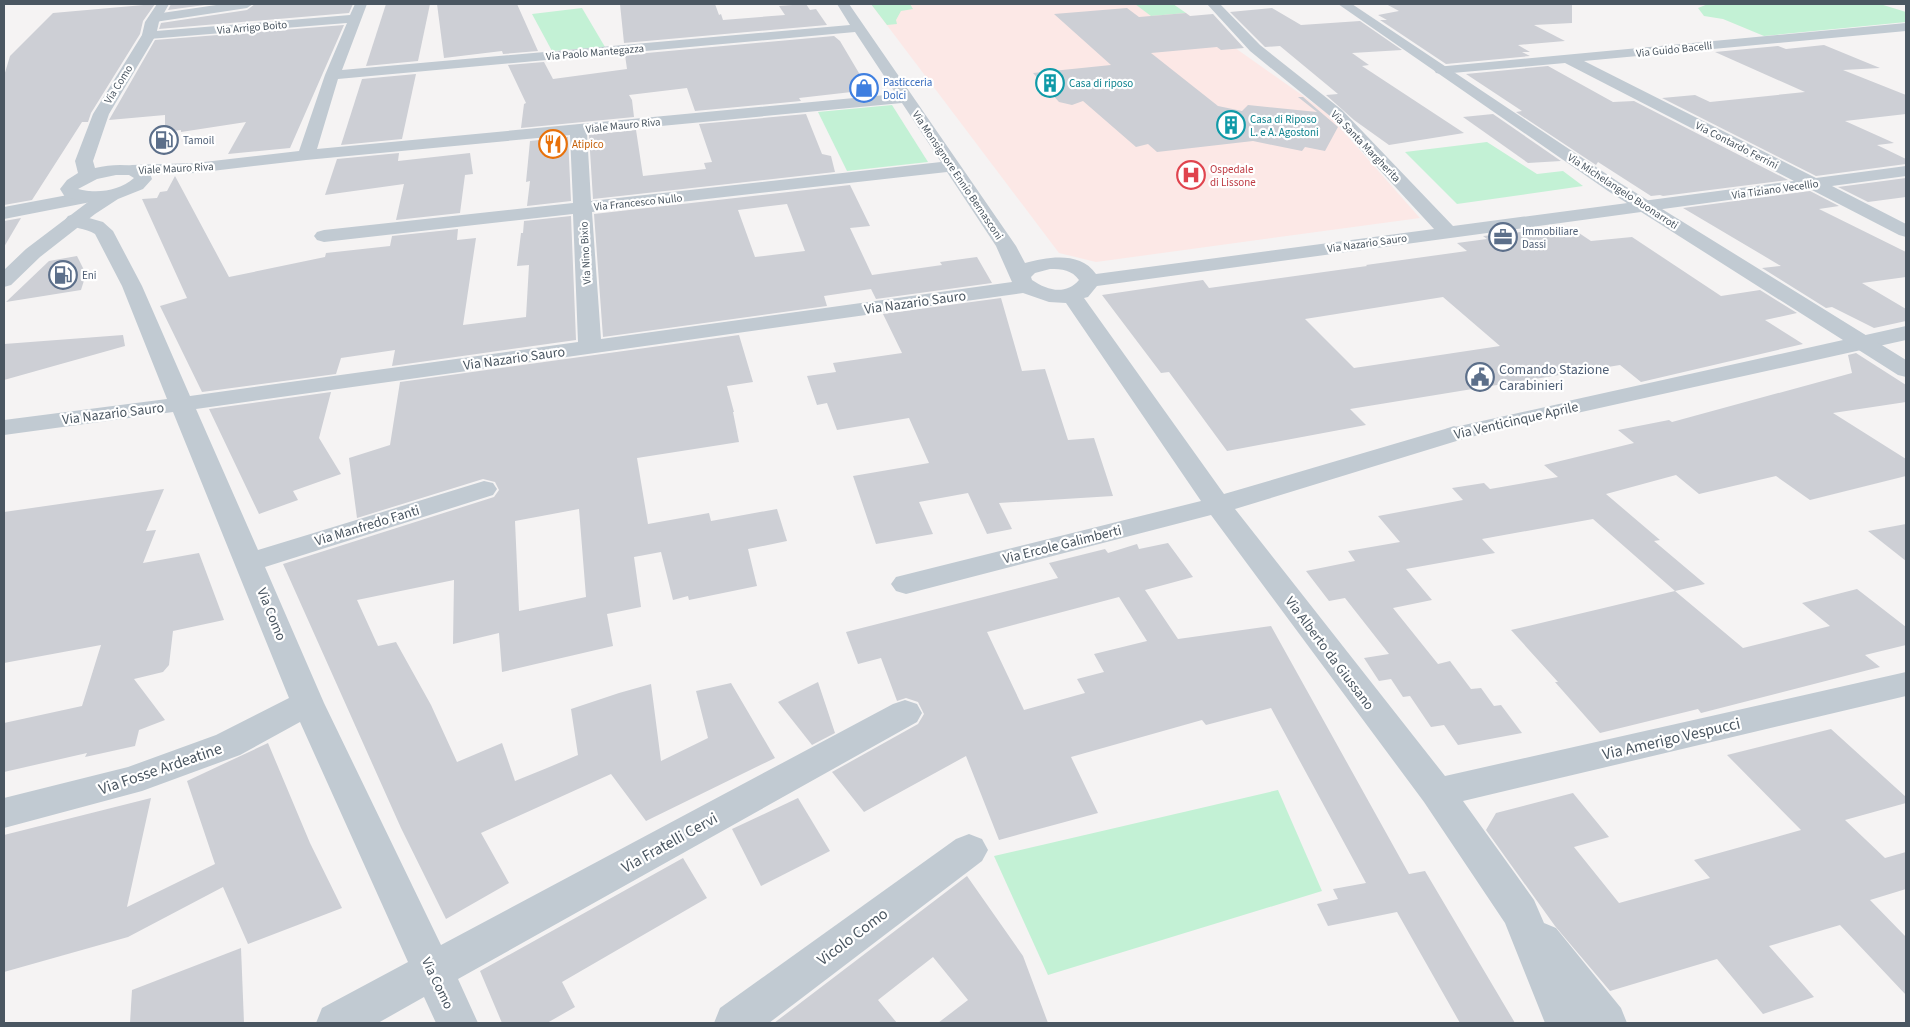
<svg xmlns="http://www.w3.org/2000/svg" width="1910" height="1027" viewBox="0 0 1910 1027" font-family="'Source Sans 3',sans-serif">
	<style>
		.medical { fill: #fce8e6 }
		.green { fill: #c3f1d5 }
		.building { fill: #cdcfd5; fill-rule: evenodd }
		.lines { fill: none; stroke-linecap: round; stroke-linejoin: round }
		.pedestrian { fill: #c1cad2; fill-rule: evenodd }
		.minor { fill: #c1cad2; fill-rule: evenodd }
		.tertiary { fill: #c1cad2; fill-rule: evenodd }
		.labels { text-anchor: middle; stroke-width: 4.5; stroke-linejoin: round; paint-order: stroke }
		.far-street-label { font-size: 11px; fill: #4a5661; stroke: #fff }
		.far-shop-label { font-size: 11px; fill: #366cbe; stroke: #fff; text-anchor: start }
		.far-culture-label { font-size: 11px; fill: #0d838f; stroke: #fff; text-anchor: start }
		.far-service-label { font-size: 11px; fill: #4e5e75; stroke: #fff; text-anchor: start }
		.far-food-label { font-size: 11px; fill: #c56008; stroke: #fff; text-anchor: start }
		.far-health-label { font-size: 11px; fill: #be3a42; stroke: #fff; text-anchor: start }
		.street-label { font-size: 14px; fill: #4a5661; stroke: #fff }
		.service-label { font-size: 14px; fill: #4e5e75; stroke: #fff; text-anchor: start }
		.near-street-label { font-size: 16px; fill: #4a5661; stroke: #fff }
	</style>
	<rect width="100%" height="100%" fill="#f5f3f3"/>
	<path class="medical" d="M871,4H1173L1326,112L1420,218L1096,262L1059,253Z"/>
	<g class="green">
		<path d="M871,4H910L913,9L901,11L896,20L897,24L887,25Z"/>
		<path d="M1135,4H1173L1186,13L1151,16Z"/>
		<path d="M1708,4H1880L1906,12V22L1764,36L1723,19L1704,16L1698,8Z"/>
		<path d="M582,8L605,47L552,51L532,14Z"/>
		<path d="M892,105L928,162L847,171L818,112Z"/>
		<path d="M1487,142L1537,174L1563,171L1583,186L1457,204L1405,152Z"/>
		<path d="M1278,790L1322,891L1048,975L994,856Z"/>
	</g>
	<g class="building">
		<path d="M155,4L143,21L140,34L91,113L88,122H82L32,200L4,205V76L10,56L53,13Z"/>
		<path d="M171,4H212L168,10Z"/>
		<path d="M255,4H353L349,13L159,29L161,23L247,10Z"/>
		<path d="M386,4H430L418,61L366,66Z"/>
		<path d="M437,4H517L538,51L503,54L502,51L444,58Z"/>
		<path d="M620,4H715L719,15L721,14L723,20L785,15L779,6L806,4L810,10L816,9L827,25L624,43Z"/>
		<path d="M1386,4H1572V23L1534,25L1565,41L1518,45L1530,52H1522L1530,56L1446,64L1380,20H1387L1378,15L1399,11Z"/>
		<path d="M1127,8L1139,17L1186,13L1190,16L1213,14L1244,48L1221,50L1217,47L1151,53L1218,106L1242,111L1248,105L1317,112L1298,97H1303L1338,127L1325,151L1305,147L1302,151L1253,141L1157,152L1148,144L1136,147L1083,101L1072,105L1059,102L1033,73L1111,65L1054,14Z"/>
		<path d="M1272,8L1301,25L1360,21L1402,50L1352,53L1369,65L1362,66L1464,133L1389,145L1354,120L1326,95L1338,94L1280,46L1265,47L1230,12Z"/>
		<path d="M344,25L290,148L228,154L246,122L181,132V130L165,132V115L109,120L155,40Z"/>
		<path d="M834,36L840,41L869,90L799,98L801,101L695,111L687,88L629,95L632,100L634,117L521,128L524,104L526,103L508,65L544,62L553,79L627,69L625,55Z"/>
		<path d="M1824,45L1880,68L1843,70L1906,95V114L1845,121L1894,143L1877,145L1906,159V164L1816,176L1662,98L1695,95L1710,102L1805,92L1715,52L1778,46L1786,49Z"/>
		<path d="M1548,66L1613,102L1634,101L1788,180L1663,196L1660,195L1651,196L1598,162L1596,165L1516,112L1522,111L1466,74Z"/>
		<path d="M416,74L402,139L341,145L362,79Z"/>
		<path d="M806,114L822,154L831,156L835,172L593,199L589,135L636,130L643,176L706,169L704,163L712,162L699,124Z"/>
		<path d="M1493,114L1561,161L1528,163L1463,117Z"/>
		<path d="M568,137L571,201L527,206L530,181L526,182L530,141Z"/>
		<path d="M399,153L398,161L470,153L473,174L465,175L460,213L396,220L404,184L325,195L337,159Z"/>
		<path d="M175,176L229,277L325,257L326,253L390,246L392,236L458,229L457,240L476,238L463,325L526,317L529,265L517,266L521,233H523L524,221L571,216L576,340L392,366L395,350L341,358L336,374L202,392L160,306L187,298L142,199L157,198L160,192L167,191Z"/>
		<path d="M1906,178V197L1868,202L1838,187Z"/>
		<path d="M850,185L870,226L850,228L872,275L942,265L940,262L977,257L992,283L876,299L871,289L824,296L827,306L603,337L594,214ZM787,204L805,251L755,257L738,210Z"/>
		<path d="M1810,191L1839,206L1819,209L1906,252V277L1862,283L1906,309V321L1874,328L1832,307L1826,308L1762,268L1781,266L1683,208Z"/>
		<path d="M21,218L4,247V221Z"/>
		<path d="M1570,227L1591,241L1632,237L1721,296L1760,290L1797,313L1765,320L1803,344L1641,382L1620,365L1350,409L1366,425L1227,451L1169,372L1161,373L1102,295L1203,280L1209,288L1367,266L1366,265L1467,251L1457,243L1487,239L1483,236ZM1443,297L1500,346L1354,368L1305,319Z"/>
		<path d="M77,256L86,274L81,290L6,302L49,261Z"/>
		<path d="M1001,298L1022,371L1045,369L1068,440L1094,438L1113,496L999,503L1012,529L987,534L968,493L919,502L933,534L876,544L853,476L929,463L909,418L837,430L827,403L817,405L807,376L836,372L833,363L902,353L883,314Z"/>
		<path d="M123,335L125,346L4,380V344Z"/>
		<path d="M739,335L753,382L727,386L734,412H733L739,442L637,458L648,524L709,513L711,521L777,509L787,541L748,549L757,586L689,600L688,596L673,600L661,552L634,557L641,607L607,614L613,646L502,672L499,633L453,644L454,580L357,600L378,646L396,642L431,705L457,762L502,743L515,781L547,768L578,755L571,709L619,693L651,684L661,761L708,738L696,691L731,683L775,758L646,821L611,774L481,833L509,883L446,919L401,828L283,564L494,497L499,490L495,482L483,479L357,518L349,458L390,445L400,382ZM579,509L586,597L519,611L515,521Z"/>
		<path d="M1856,353L1906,385V402L1833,413L1906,459V476L1810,500L1776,476L1699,494L1676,475L1606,494L1660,540L1654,541L1705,584L1675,591L1593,519L1482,539L1495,553L1406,569L1432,600L1393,608L1438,664L1450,661L1471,689L1481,688L1494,706L1501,705L1522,733L1458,745L1444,725L1431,727L1410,696L1403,697L1391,679L1379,681L1364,658L1389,654L1345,598L1329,601L1306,571L1355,561L1348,551L1400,542L1378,516L1463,500L1452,488L1484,483L1490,489L1558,477L1544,465L1634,443L1618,430L1669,420L1672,422L1852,373L1848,355Z"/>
		<path d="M331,392L319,438L341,474L293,491L298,500L259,514L209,409Z"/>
		<path d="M164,489L146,531L156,530L143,563L199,553L224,620L173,631L169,665L163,672L134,679L165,720L139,730L135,746L85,757L87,753L4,772V723L82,706L101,645L4,663V512Z"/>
		<path d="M1906,524V561L1868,531Z"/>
		<path d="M1168,543L1193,577L1145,590L1178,639L1271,626L1409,874L1425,871L1515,1023H1460L1397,912L1328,926L1317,904L1338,899L1333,889L1366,883L1271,708L1206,725L1202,720L1071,757L1098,813L999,840L966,756L864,812L832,772L918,724L924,714L918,702L906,698L897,701L881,658L858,664L846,632L1058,578L1049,563L1105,549L1108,553L1137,544L1139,549ZM1119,597L1147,641L1094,654L1104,672L1077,679L1085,693L1024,710L987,632Z"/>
		<path d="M1857,589L1906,627V645L1865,655L1880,667L1701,713L1698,709L1600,733L1555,682H1558L1511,630L1675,591L1743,648L1830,626L1802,603Z"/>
		<path d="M818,682L835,733L812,745L778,702Z"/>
		<path d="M1831,729L1906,797V803L1845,820L1885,858L1906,852V889L1870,900L1906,937V995L1840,925L1769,946L1814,997L1763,1014L1717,959L1610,991L1555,926L1486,830L1496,813L1573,793L1609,837L1574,847L1619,903L1710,878L1694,860L1801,830L1727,755Z"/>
		<path d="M268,743L310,843L342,908L248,944L223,887L128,937L4,972V835L151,798L127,907L215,864L187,781Z"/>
		<path d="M798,798L830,851L761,886L732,829Z"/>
		<path d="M683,858L707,898L562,982L575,1007L547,1023H502L480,971Z"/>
		<path d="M967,876L1023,956L1048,1023H938L968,1000L933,957L878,1000L897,1023H774Z"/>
		<path d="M241,948L244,1023H130L132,990Z"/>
	</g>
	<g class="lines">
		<path class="pedestrian" d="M1577,400L1584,402L1588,406L1584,410L1454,441L1446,439L1443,434L1446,429Z"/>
		<g class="minor">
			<path d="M223,4H253L247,8L155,22L148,18L155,14Z"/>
			<path d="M355,4H367L342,70L850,25L837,4H849L1016,246L1025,263C1048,257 1080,251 1096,274L1434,229L1330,116L1250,51L1207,4H1220L1260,45L1342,110L1453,226L1794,181L1565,63L1441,74L1436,73L1434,70L1436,67L1906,23V31L1584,61L1816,178L1906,166V176L1832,186L1906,224V237L1899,235L1810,189L1097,286L1088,297L1084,298L1224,494L1445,429L1454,426L1463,429L1467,434L1463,439L1235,509L1445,776L1906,672V696L1463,801L1534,900L1544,923L1556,928L1621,1008L1627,1023H1545L1505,923L1424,802L1211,515L906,594L896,591L891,584L896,577L1201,501L1066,303L1049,302L1023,293L196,409L258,550L484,481L493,483L497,489L493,495L265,567L324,703L441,945L893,704L905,700L917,704L922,713L917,722L458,979L478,1023H436L424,997L378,1023H316L322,1008L408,962L300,722L240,755L142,791L4,828V798L128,767L216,735L289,698L173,412L4,435V420L167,399L122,286L95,234C86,228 71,229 65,220L68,216L75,214L103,222L113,231L142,286L190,396L578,342L573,214L324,242L317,240L314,236L317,232L324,230L573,203L570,135L306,160L195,173L132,175L126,174L123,170L126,166L132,165L195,163L299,151L325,75L347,23L149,39L144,38L142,35L144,32L350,15ZM855,32L896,94L317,149L338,79ZM902,103L941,162L591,201L587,133ZM947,172L996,246L1012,282L601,339L592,212ZM1050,269C1062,269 1072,270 1079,280C1066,295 1048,291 1032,280L1031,277L1035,273Z"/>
			<path d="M89,191L96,193L98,197L96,201L4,219V207Z"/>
			<path d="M1906,326V340L1577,413L1568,411L1565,406L1568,401L1577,399Z"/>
			<path d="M969,834L982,839L988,850L982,861L769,1023H714L720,1008L956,839Z"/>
		</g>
		<g class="tertiary">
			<path d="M157,4H169L159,22L156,35L109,114L93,161L95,168C114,164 131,163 149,171L152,179L143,189L118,199L95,214L40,257L11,285L4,287V270L26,249L88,202L65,197L60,189L67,180L78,173L75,161L93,114L142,35L145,22ZM116,175H129L134,178C119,191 97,194 78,189L97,179Z"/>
			<path d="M1338,4H1352L1620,183L1906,360V377L1898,375L1608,191Z"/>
		</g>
	</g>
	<defs>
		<symbol id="building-ring" viewBox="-11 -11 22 22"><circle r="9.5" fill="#fff" stroke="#0f9aa8" stroke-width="1.5"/><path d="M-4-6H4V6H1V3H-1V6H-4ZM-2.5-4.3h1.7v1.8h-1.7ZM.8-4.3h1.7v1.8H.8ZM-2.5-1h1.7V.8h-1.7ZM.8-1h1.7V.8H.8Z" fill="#0f9aa8"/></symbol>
		<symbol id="shop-ring" viewBox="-11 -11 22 22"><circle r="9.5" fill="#fff" stroke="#3f7fe0" stroke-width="1.5"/><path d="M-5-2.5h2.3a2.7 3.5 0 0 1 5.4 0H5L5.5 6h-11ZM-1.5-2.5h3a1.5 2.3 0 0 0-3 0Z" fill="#3f7fe0"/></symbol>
		<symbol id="fuel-ring" viewBox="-11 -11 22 22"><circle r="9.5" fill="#fff" stroke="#5c6f8a" stroke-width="1.5"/><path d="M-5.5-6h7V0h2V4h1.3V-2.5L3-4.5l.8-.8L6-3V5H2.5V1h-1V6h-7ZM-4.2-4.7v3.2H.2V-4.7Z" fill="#5c6f8a"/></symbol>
		<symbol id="restaurant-ring" viewBox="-11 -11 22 22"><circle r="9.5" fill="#fff" stroke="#e8710a" stroke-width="1.5"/><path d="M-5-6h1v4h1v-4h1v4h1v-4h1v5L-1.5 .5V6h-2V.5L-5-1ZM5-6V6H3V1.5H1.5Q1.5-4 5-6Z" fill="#e8710a"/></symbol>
		<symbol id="hospital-ring" viewBox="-11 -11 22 22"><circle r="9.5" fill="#fff" stroke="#e0444e" stroke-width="1.5"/><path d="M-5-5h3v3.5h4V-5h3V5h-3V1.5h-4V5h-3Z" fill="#e0444e"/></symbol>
		<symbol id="office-ring" viewBox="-11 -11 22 22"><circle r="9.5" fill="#fff" stroke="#5c6f8a" stroke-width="1.5"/><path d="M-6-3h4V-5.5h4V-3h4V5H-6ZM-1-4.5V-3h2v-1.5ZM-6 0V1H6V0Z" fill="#5c6f8a"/></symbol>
		<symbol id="civic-ring" viewBox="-11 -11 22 22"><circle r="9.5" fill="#fff" stroke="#5c6f8a" stroke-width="1.5"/><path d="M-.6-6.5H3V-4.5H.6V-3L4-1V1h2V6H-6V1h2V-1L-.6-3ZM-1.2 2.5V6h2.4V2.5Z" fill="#5c6f8a"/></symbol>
	</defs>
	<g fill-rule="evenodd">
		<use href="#building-ring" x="1034" y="67" width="32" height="32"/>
		<use href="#shop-ring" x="848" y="72" width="32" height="32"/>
		<use href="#building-ring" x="1215" y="109" width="32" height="32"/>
		<use href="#fuel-ring" x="148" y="124" width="32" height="32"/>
		<use href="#restaurant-ring" x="537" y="128" width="32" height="32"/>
		<use href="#hospital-ring" x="1175" y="159" width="32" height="32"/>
		<use href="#office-ring" x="1487" y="221" width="32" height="32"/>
		<use href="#fuel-ring" x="47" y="259" width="32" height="32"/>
		<use href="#civic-ring" x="1464" y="361" width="32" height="32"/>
	</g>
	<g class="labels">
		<g class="far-street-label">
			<text transform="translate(252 27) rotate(-5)" y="4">Via Arrigo Boito</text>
			<text transform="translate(1674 49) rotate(-6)" y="4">Via Guido Bacelli</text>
			<text transform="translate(595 52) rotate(-5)" y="4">Via Paolo Mantegazza</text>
			<text transform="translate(118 84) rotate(-58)" y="4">Via Como</text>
			<text transform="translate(623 125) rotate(-6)" y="4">Viale Mauro Riva</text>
			<text transform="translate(1737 145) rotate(27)" y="4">Via Contardo Ferrini</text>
			<text transform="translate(1366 146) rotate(46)" y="4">Via Santa Margherita</text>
			<text transform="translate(176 168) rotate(-3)" y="4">Viale Mauro Riva</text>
			<text transform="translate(958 175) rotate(56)" y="4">Via Monsignore Ennio Bernasconi</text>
			<text transform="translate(1775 189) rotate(-8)" y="4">Via Tiziano Vecellio</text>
			<text transform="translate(1623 191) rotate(33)" y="4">Via Michelangelo Buonarroti</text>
			<text transform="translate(638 202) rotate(-6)" y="4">Via Francesco Nullo</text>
			<text transform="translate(1367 243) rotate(-8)" y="4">Via Nazario Sauro</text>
			<text transform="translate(585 253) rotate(-93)" y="4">Via Nino Bixio</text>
		</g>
		<g class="far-shop-label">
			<text x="883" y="86">Pasticceria<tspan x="883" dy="13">Dolci</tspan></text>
		</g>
		<g class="far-culture-label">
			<text x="1069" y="87">Casa di riposo</text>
			<text x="1250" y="123">Casa di Riposo<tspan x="1250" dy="13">L. e A. Agostoni</tspan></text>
		</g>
		<g class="far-service-label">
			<text x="183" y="144">Tamoil</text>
			<text x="1522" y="235">Immobiliare<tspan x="1522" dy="13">Dassi</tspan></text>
			<text x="82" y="279">Eni</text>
		</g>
		<g class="far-food-label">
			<text x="572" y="148">Atipico</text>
		</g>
		<g class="far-health-label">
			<text x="1210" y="173">Ospedale<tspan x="1210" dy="13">di Lissone</tspan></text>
		</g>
		<g class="street-label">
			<text transform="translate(915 302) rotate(-8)" y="5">Via Nazario Sauro</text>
			<text transform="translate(514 358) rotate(-8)" y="5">Via Nazario Sauro</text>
			<text transform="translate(113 413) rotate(-7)" y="5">Via Nazario Sauro</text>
			<text transform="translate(1516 420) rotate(-13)" y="5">Via Venticinque Aprile</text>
			<text transform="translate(367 525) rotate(-17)" y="5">Via Manfredo Fanti</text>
			<text transform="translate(1062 544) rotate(-14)" y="5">Via Ercole Galimberti</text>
			<text transform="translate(272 614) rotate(68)" y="5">Via Como</text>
			<text transform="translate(1330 653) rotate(53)" y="5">Via Alberto da Giussano</text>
			<text transform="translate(438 983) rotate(64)" y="5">Via Como</text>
		</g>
		<g class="service-label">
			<text x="1499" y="374">Comando Stazione<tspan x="1499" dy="16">Carabinieri</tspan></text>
		</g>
		<g class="near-street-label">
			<text transform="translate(1671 738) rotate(-13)" y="6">Via Amerigo Vespucci</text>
			<text transform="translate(160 768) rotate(-19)" y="6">Via Fosse Ardeatine</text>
			<text transform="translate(669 842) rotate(-29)" y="6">Via Fratelli Cervi</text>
			<text transform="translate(852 936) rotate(-37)" y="6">Vicolo Como</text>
		</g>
	</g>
	<rect width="1910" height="1027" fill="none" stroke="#4a5661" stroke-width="10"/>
</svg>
